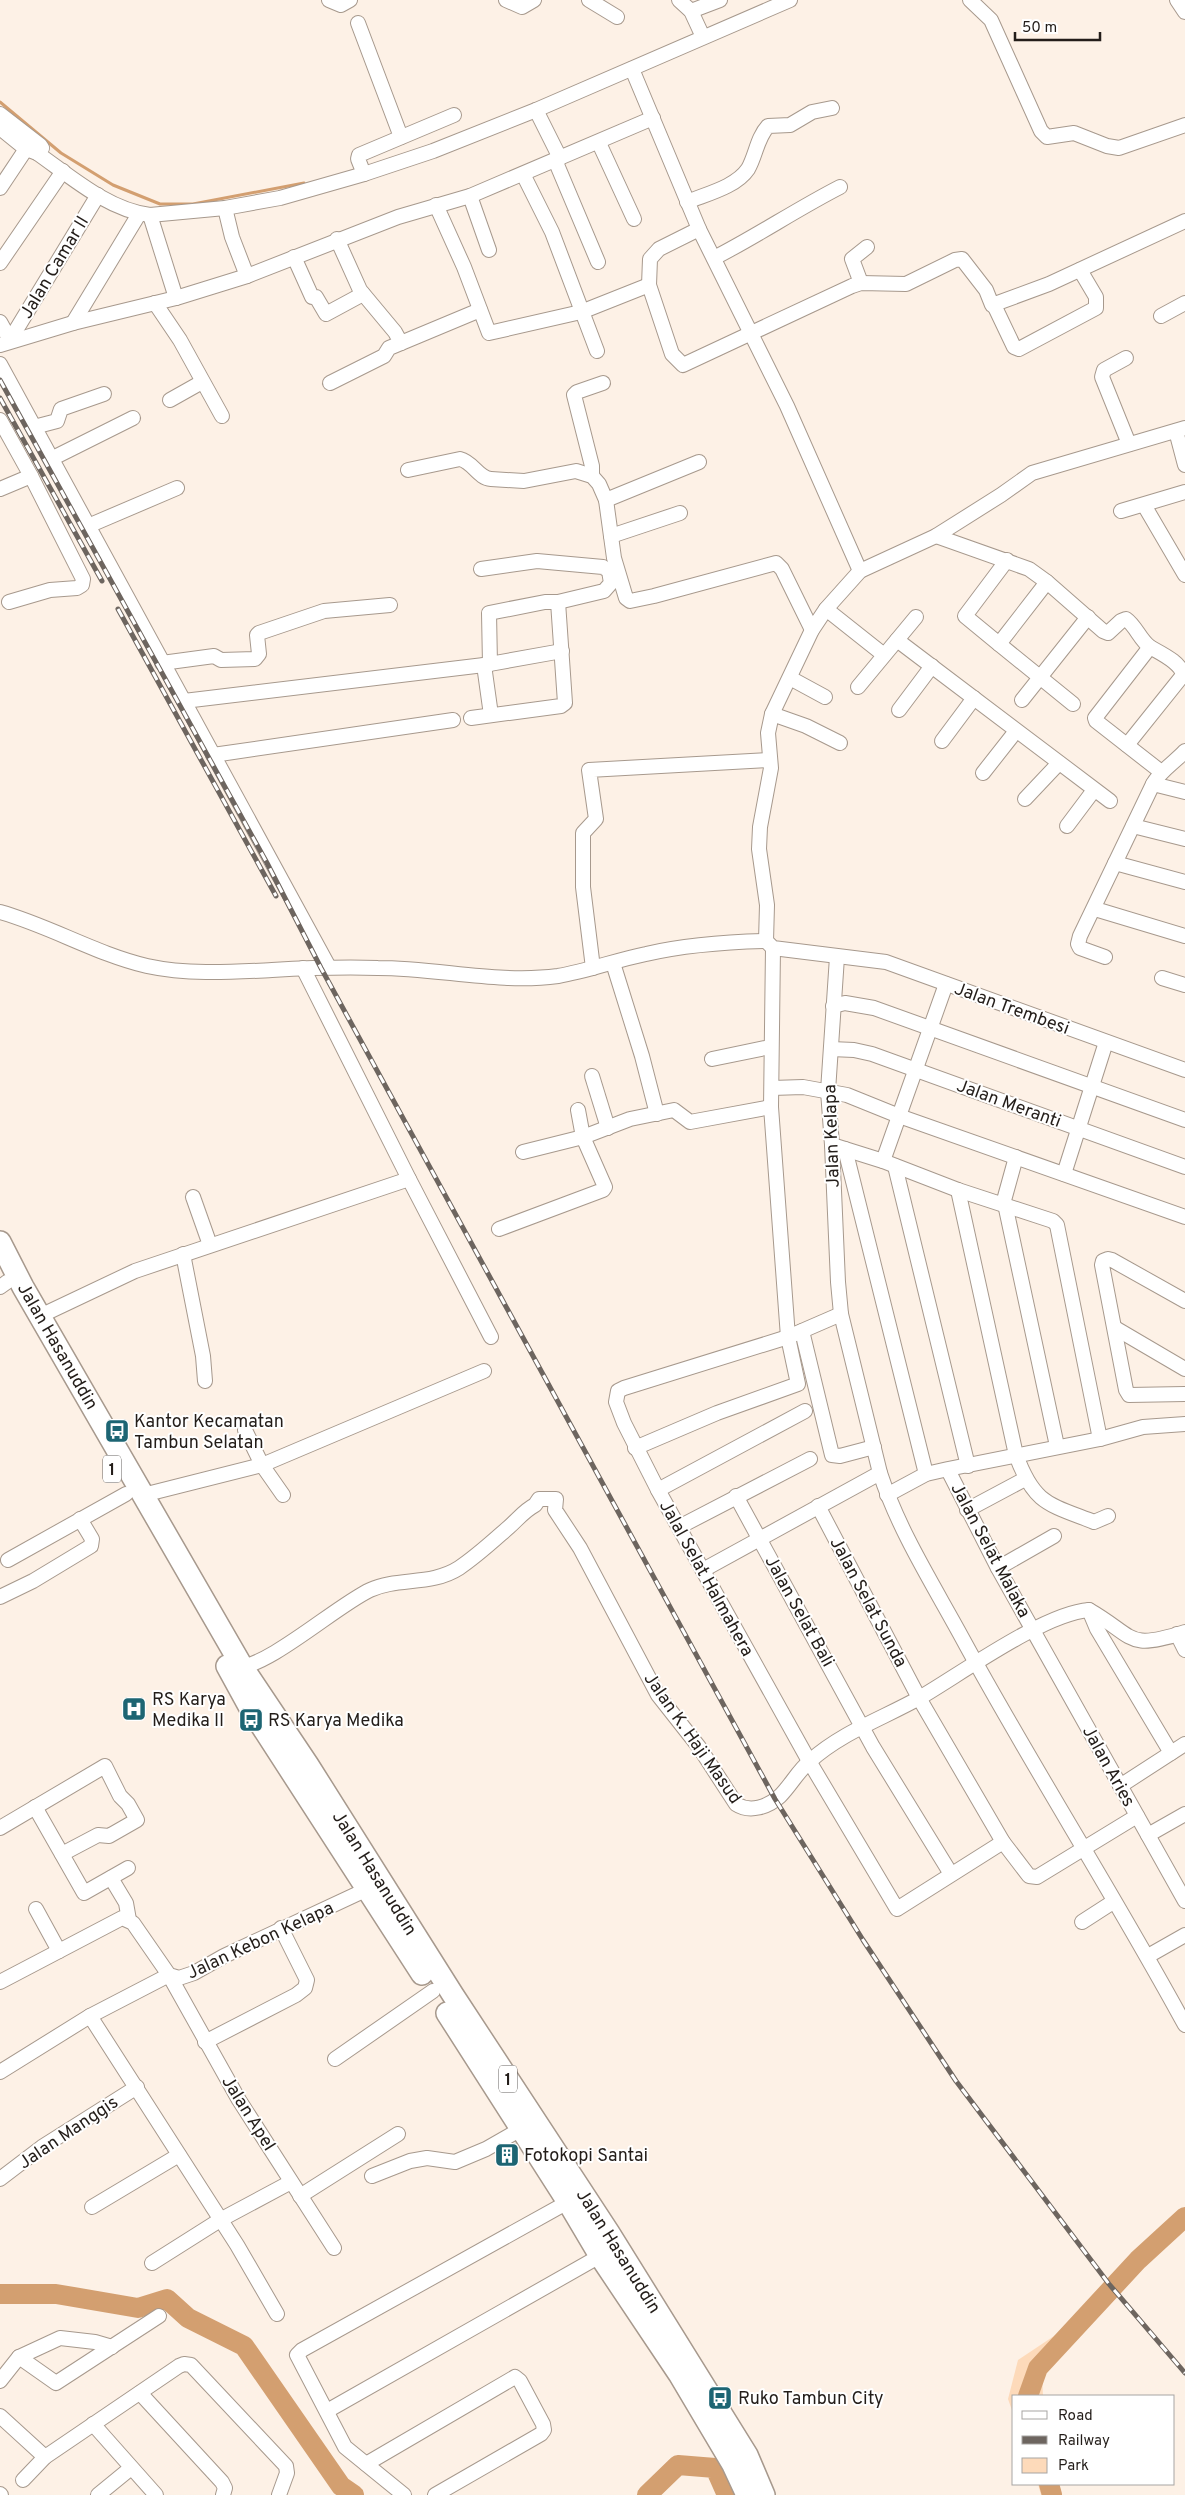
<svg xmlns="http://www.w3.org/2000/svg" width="1185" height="2495" viewBox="0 0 1185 2495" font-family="Overpass,sans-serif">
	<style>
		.green { fill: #fddaba }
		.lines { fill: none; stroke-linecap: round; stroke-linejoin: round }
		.stream { stroke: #d39f70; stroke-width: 3 }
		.river { stroke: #d39f70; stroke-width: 20 }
		.minor-casing { stroke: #a7998d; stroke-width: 16 }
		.highway-casing { stroke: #a7998d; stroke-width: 24 }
		.minor { stroke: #fff; stroke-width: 14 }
		.highway { stroke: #fff; stroke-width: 21 }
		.rail-casing { stroke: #6d655f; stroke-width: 5 }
		.rail { stroke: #fff; stroke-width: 3; stroke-dasharray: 9; stroke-linecap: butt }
		.labels { text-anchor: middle; stroke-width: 4; stroke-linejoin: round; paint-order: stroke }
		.shield { fill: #fff; stroke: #65615e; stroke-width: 1 }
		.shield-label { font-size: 16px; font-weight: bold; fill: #231d19 }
		.street-label { font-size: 18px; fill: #231d19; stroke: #fff }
		.poi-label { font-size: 18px; fill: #231d19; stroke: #fff; text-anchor: start }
	</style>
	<rect width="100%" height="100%" fill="#fdf1e6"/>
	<g class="green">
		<path d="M1105,2287L1115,2299L1042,2376L1043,2396H1014V2416L1008,2399L1018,2360L1060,2332Z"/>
		<path d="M1038,2484H1059L1062,2495H1041Z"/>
	</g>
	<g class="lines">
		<path class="stream" d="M0,102L61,153L113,185L160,204H193L304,183"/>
		<g class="river">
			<path d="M0,2294H56L138,2308L167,2299L188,2318L244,2346L341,2486L354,2495"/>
			<path d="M1028,2396L1038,2368L1138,2260L1185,2217"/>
			<path d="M1049,2484L1052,2495"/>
			<path d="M647,2495L678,2465L715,2468L727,2495"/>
		</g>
		<defs>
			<g id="minor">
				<path d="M329,0L341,5L350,0"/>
				<path d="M506,0L522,7L534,0"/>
				<path d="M589,0L617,17"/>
				<path d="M679,0L691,11L703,37"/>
				<path d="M970,0L991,20L1041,131L1047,137L1074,133L1107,146L1119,148L1185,125"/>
				<path d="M1177,0L1185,12"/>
				<path d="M691,11L720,0"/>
				<path d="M358,23L401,137"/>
				<path d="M632,69L699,229L787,406L860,571"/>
				<path d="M536,110L560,158"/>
				<path d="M0,114L40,145L42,148L37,153"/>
				<path d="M0,128L26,149L37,153C70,176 108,210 150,215L225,208L280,198L364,174L433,151L536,110L790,0"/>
				<path d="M599,143L634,219"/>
				<path d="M555,160L598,262"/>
				<path d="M364,174L358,159L359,155L454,115"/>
				<path d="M523,174L552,232L597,351"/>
				<path d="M0,188L26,149"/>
				<path d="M470,196L489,250"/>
				<path d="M687,202C706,194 736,187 748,169C756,155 757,138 768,126L790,125L812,112L832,108"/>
				<path d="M436,205L464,267L489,333L581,312L649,285"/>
				<path d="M225,208L232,237L247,276"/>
				<path d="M150,215L176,298"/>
				<path d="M699,229L659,249L650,259L649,285L672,354L683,365L852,286L861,283L906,284L955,260L962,259L986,290L992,305L1049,284L1185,221"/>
				<path d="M337,239L360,290L395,332L401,343"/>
				<path d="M294,257L312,297H316L326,314L363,294"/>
				<path d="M714,258C757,236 797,209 840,187"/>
				<path d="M0,263L63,171"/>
				<path d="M861,283L852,259L867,247"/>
				<path d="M155,303L180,340L222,416"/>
				<path d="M994,305L1014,347L1019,349L1096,308V297L1080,270"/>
				<path d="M1161,316L1185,303"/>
				<path d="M0,322L10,340"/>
				<path d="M73,323L139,214"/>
				<path d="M10,340L98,195"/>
				<path d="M0,345L73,323L176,298L247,276L398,217L470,196L653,118"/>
				<path d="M1126,358L1104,370L1102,377L1129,444"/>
				<path d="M0,364L329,967"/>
				<path d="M330,383L384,356L389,348L480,310"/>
				<path d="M170,400L202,382"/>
				<path d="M0,420L31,476L83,579L82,585L77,588L50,590L9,602"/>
				<path d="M34,427L57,421L61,409L104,394"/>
				<path d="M1185,428L1032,473L1001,495L936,536L860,571L826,609L812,630L772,714L768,733L771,768L760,827L759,849L767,905L766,941L773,948L886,962L1185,1070"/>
				<path d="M1176,431L1185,465"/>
				<path d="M51,459L133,418"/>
				<path d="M408,470L460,459C473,462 478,478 491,479L524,481L576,471L592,476L599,484L606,500L614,558L626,598L630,601L654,596L776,563L782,569L812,630"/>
				<path d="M592,476V466L574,395L577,392L603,383"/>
				<path d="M0,489L31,476"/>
				<path d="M606,500L699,462"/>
				<path d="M1144,505L1185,575"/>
				<path d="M1121,511L1185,492"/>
				<path d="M88,526L177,488"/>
				<path d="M611,536L680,513"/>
				<path d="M936,536L1029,569L1047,582L1103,631L1108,633L1121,621L1126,619C1136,626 1140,640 1150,647C1160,653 1181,662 1183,675L1127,745"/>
				<path d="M1007,560L965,616L999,644L1047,582"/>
				<path d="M481,569L537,561L603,567L609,571L611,583L604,591L558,602"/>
				<path d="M826,609L884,655"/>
				<path d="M897,640L1110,801"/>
				<path d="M999,644L1073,704"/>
				<path d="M1150,647L1095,718L1096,721L1160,771"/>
				<path d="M162,663L214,656L221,660L255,659L259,654L257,635L259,633L324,611L390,605"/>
				<path d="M484,665L491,715"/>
				<path d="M790,678L825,697"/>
				<path d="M858,687L916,617"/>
				<path d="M1022,700L1088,617"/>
				<path d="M184,701L484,665L562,651"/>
				<path d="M899,710L932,666"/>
				<path d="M772,714L806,726L840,743"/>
				<path d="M471,718L561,706L565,703L558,602H545L489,613L490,664"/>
				<path d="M942,741L974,698"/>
				<path d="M213,755L453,720"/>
				<path d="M983,773L1016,731"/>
				<path d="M1153,784L1185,792"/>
				<path d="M1025,799L1059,763"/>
				<path d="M1067,826L1094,790"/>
				<path d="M1133,826L1185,839"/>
				<path d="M1115,863L1185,882"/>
				<path d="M1095,909L1185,936"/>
				<path d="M0,912C50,926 96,954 147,966C188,975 232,972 272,970C308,968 343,967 378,968C439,968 498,984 558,976C588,971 616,960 646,954C685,945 726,942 766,941"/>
				<path d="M837,957L828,1091L832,1145L838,1282L841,1314L880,1473C900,1534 936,1589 966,1645C1036,1773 1115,1896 1185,2025"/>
				<path d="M1105,957L1080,948L1078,944L1080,936L1153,784C1161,770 1174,763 1185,751"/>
				<path d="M613,963L642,1056L657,1114"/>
				<path d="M303,968L409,1179L491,1337"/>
				<path d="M593,968L583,887V833L596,819L589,770L770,760"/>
				<path d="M1162,978L1185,985"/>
				<path d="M833,1006L845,1003L874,1008L1185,1120"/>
				<path d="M831,1049L854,1050L872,1054L1185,1167"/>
				<path d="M712,1059L770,1047"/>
				<path d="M592,1076L608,1128"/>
				<path d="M772,1088L803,1087L847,1095L899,1116L1185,1217"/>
				<path d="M832,1145L883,1161L958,1190L1053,1221L1057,1225L1100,1439"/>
				<path d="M845,1149L926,1474"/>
				<path d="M523,1152L583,1137L630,1119L674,1110L690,1122L771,1107"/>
				<path d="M883,1161L946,984"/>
				<path d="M895,1166L968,1466"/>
				<path d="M1064,1174L1106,1042"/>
				<path d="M958,1190L1016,1455C1034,1504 1048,1504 1094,1522L1108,1516"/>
				<path d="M193,1197L210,1245"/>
				<path d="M1003,1204L1016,1157"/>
				<path d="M1005,1204L1057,1446"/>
				<path d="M499,1229L603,1190L605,1187L583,1137L578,1110"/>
				<path d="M183,1254L203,1356L205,1381"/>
				<path d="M0,1287L7,1282"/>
				<path d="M1185,1301L1112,1260L1108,1259L1103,1261L1102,1265L1126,1390L1129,1395L1185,1394"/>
				<path d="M841,1314L788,1337L624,1388L618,1391L616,1402L624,1423L658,1490L809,1761L897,1909L1003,1842"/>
				<path d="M40,1316L135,1271L409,1179"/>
				<path d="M1115,1328L1185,1369"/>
				<path d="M802,1331L832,1455L840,1456L874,1447"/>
				<path d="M245,1430L262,1465L283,1495"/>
				<path d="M635,1448L717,1413L798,1384L788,1337L771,1107L773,948"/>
				<path d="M948,1470L998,1568L1185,1901"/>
				<path d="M658,1490L805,1411"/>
				<path d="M143,1495L262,1465L484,1371"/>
				<path d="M887,1495L926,1474L948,1469L1100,1439L1143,1427L1185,1424"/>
				<path d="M736,1496L873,1747L951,1874"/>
				<path d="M818,1506L919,1698L1003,1842L1029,1876L1037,1877L1137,1816"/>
				<path d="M967,1510L1025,1479"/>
				<path d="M679,1527L810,1459"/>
				<path d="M8,1560L126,1494"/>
				<path d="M998,1568L1054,1536"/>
				<path d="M703,1570L880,1473"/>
				<path d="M0,1597L33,1581L91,1546L92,1539L80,1519"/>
				<path d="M1089,1610L1097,1629L1171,1753"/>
				<path d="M1177,1634L1185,1650"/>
				<path d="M235,1668C269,1667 336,1606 370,1590C398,1577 431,1586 459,1568C477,1556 493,1541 509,1527C518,1519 525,1510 535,1505L539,1499H556L555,1510L580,1548L658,1695L699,1747L736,1804C750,1813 768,1807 780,1796C791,1785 798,1771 810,1761C842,1732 884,1718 921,1697C962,1673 1045,1613 1089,1610C1136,1637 1126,1651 1185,1632"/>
				<path d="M1120,1786L1185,1744"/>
				<path d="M35,1807L84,1893L128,1868"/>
				<path d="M0,1828L105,1766L120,1796L128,1804L137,1820L109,1836L98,1835L62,1854"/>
				<path d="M1148,1835L1185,1814"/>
				<path d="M111,1878L126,1903L129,1920"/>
				<path d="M36,1909L59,1951"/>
				<path d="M1082,1922L1113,1902"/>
				<path d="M1148,1956L1185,1935"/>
				<path d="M0,1982L122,1918L133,1923L169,1975L179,1978L194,1973L224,1956L374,1886"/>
				<path d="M90,2016L237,2245L277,2314"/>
				<path d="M205,2042L296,1995L305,1988L307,1980L281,1928"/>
				<path d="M335,2059L433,1991"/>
				<path d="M0,2072L90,2016L169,1975L239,2100L334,2248"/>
				<path d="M372,2176L410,2161L427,2158L455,2162L486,2149L521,2129"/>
				<path d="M0,2179L42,2147L137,2087"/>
				<path d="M300,2196L398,2134"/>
				<path d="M92,2207L179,2155"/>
				<path d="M152,2263L220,2220L291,2182"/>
				<path d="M19,2357L56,2383L159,2316"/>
				<path d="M0,2381L19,2357L60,2338L95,2342L112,2347"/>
				<path d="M140,2393L222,2482L225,2488L223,2495"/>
				<path d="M327,2411L600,2256"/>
				<path d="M0,2416L45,2457L179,2366L184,2364L191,2365L286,2466L287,2473L279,2495"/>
				<path d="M93,2424L156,2495"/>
				<path d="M366,2464L515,2377L520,2381L543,2424L544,2430L541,2434L435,2495"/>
				<path d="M23,2480L45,2457"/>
				<path d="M0,2494L1,2495"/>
				<path d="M98,2495L131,2468"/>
				<path d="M404,2495L345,2447L297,2355L302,2350L568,2202"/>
			</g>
			<g id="highway">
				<path d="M0,1242L23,1287L243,1668L308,1765L453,1995L609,2233L747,2455L764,2495"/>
				<path d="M227,1666L250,1708L422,1974"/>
				<path d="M447,2013L568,2202L600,2256L679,2374L733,2465L747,2495"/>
			</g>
		</defs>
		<use href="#minor" class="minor-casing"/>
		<use href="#highway" class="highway-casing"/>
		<use href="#minor" class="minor"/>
		<use href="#highway" class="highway"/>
		<defs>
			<g id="rail">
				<path d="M0,380L267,863L321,968L775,1799L863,1940L956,2081L1109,2284L1185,2373"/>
				<path d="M0,398L102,581"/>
				<path d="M118,609L276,896"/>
			</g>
		</defs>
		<use href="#rail" class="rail-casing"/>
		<use href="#rail" class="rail"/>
	</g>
	<defs>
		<symbol id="bus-square" viewBox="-11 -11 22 22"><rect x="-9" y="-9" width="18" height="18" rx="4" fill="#1d6573" stroke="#fff"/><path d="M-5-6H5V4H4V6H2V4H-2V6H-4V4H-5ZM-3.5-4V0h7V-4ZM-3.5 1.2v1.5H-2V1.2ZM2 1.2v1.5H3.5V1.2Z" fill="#fff"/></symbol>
		<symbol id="hospital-square" viewBox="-11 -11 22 22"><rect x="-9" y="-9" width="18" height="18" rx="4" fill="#1d6573" stroke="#fff"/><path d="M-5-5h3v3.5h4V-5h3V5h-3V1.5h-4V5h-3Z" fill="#fff"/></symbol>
		<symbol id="building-square" viewBox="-11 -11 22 22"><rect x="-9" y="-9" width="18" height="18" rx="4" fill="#1d6573" stroke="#fff"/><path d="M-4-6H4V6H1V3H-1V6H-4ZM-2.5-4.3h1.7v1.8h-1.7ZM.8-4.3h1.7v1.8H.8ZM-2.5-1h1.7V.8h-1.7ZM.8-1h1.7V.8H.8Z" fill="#fff"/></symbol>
	</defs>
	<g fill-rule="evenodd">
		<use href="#bus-square" x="103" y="1417" width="28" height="28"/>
		<use href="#hospital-square" x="120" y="1695" width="28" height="28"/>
		<use href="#bus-square" x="237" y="1706" width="28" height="28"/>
		<use href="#building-square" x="493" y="2141" width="28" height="28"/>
		<use href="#bus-square" x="706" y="2384" width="28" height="28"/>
	</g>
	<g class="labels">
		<g class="shield">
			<rect x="103" y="1455.5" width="18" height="27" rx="4"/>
			<rect x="499" y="2065.5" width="18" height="27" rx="4"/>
		</g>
		<g class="shield-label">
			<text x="112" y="1475">1</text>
			<text x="508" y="2085">1</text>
		</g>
		<g class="street-label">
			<text transform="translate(54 267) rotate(-59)" y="6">Jalan Camar II</text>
			<text transform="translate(1012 1008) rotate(20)" y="6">Jalan Trembesi</text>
			<text transform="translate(1009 1103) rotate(20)" y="6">Jalan Meranti</text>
			<text transform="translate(831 1136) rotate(-92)" y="6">Jalan Kelapa</text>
			<text transform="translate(58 1346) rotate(60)" y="6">Jalan Hasanuddin</text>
			<text transform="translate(991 1550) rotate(62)" y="6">Jalan Selat Malaka</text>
			<text transform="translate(707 1578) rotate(61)" y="6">Jalal Selat Halmahera</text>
			<text transform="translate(869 1602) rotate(62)" y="6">Jalan Selat Sunda</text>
			<text transform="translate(800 1611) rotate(61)" y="6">Jalan Selat Bali</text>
			<text transform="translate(693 1738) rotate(55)" y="6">Jalan K. Haji Masud</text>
			<text transform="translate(1109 1766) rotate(61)" y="6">Jalan Aries</text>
			<text transform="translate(375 1873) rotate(58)" y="6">Jalan Hasanuddin</text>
			<text transform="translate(260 1940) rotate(-25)" y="6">Jalan Kebon Kelapa</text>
			<text transform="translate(249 2113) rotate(58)" y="6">Jalan Apel</text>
			<text transform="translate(68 2132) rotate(-34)" y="6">Jalan Manggis</text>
			<text transform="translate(619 2251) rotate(58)" y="6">Jalan Hasanuddin</text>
		</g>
		<g class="poi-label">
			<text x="134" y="1427">Kantor Kecamatan<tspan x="134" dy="21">Tambun Selatan</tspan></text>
			<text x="152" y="1705">RS Karya<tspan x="152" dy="21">Medika II</tspan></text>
			<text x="268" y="1726">RS Karya Medika</text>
			<text x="524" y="2161">Fotokopi Santai</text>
			<text x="738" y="2404">Ruko Tambun City</text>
		</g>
	</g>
	<rect x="1012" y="2395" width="162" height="90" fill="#ffffff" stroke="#a7a5a3"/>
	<rect x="1022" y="2411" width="25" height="8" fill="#ffffff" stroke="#a7a5a3"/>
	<text x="1058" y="2420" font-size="15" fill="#231d19">Road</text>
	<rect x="1022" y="2436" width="25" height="8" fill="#6d655f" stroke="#a7a5a3"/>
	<text x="1058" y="2445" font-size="15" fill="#231d19">Railway</text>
	<rect x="1022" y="2458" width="25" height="15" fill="#fddaba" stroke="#a7a5a3"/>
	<text x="1058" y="2470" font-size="15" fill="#231d19">Park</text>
	<path d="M1015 32v8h85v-8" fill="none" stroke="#231d19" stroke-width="2.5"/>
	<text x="1022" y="32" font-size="15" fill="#231d19" stroke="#ffffff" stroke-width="4" paint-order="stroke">50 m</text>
</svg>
